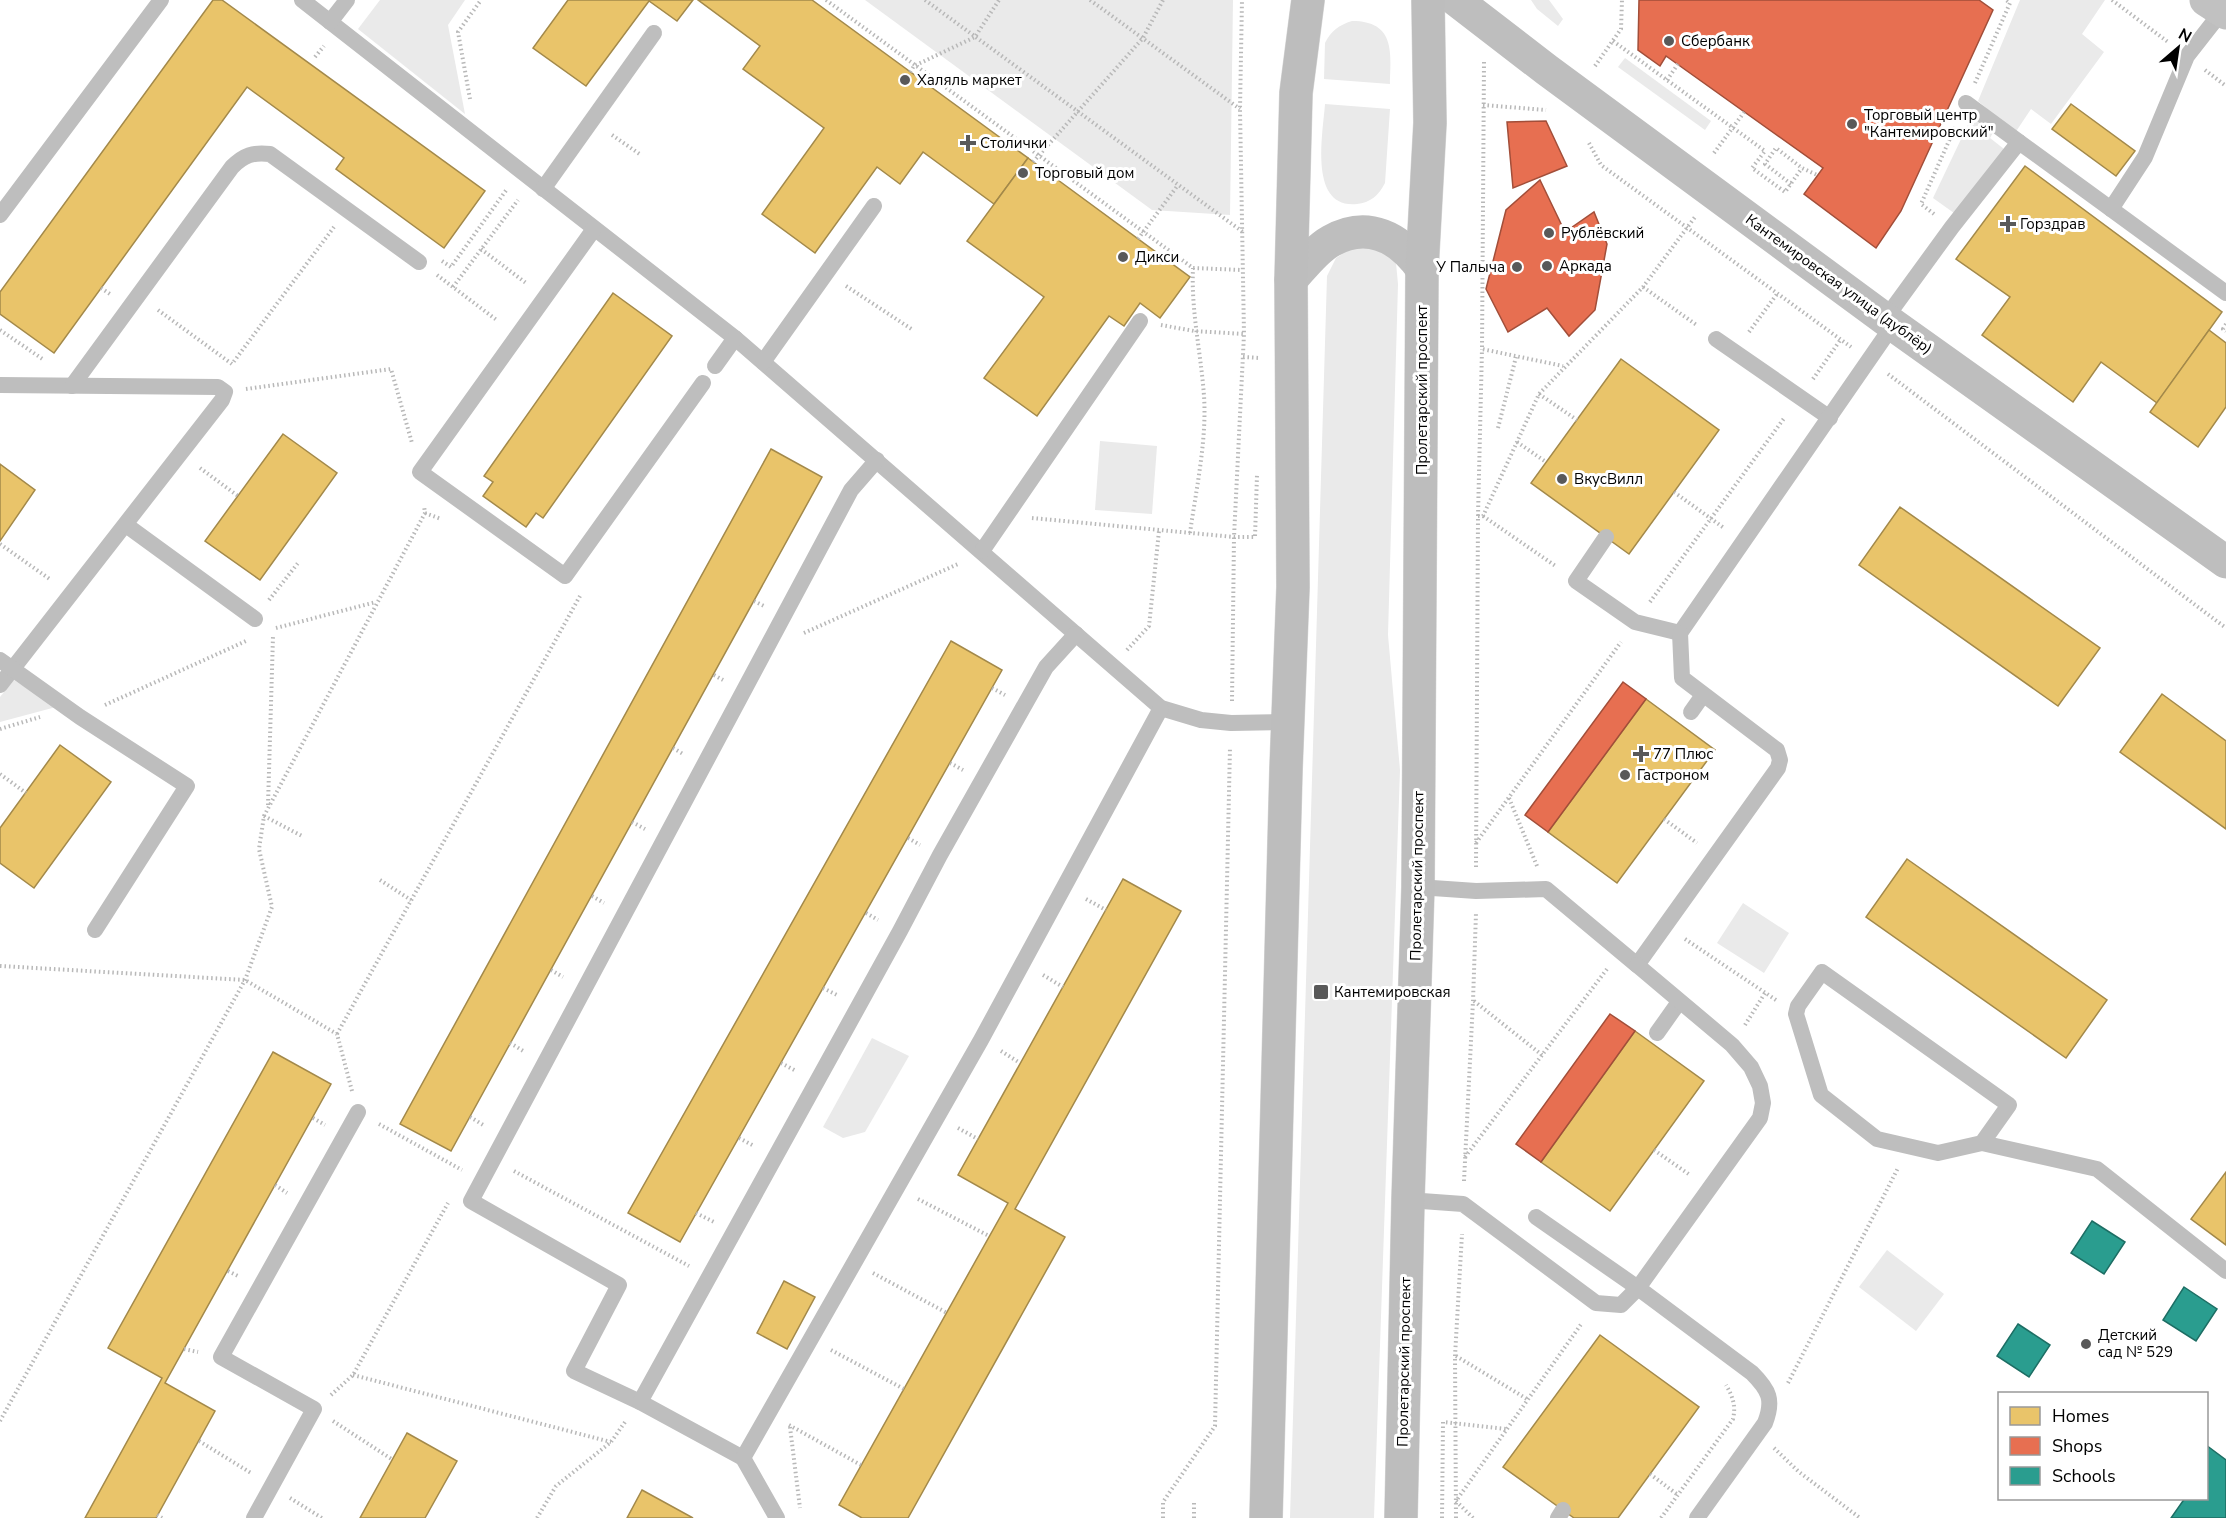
<svg xmlns="http://www.w3.org/2000/svg" width="2226" height="1518" viewBox="0 0 2226 1518" font-family="'Nunito Sans',sans-serif">
	<style>
		.green { fill: #eaeaea }
		.homes { fill: #e9c46a; stroke: #a3894a; stroke-width: 1.5 }
		.shops { fill: #e76f51; stroke: #a24e39; stroke-width: 1.5 }
		.schools { fill: #2a9d8f; stroke: #1d6e64; stroke-width: 1.5 }
		.lines { fill: none; stroke-linecap: round; stroke-linejoin: round }
		.primary-casing { stroke: #dbdbdb; stroke-width: 34 }
		.path { stroke: #b8b8b8; stroke-width: 4; stroke-dasharray: 1.5 3; stroke-linecap: butt }
		.lane { stroke: #bebebe; stroke-width: 16 }
		.street { stroke: #bebebe; stroke-width: 33 }
		.secondary { stroke: #c1c1c1; stroke-width: 33 }
		.primary { stroke: #bdbdbd; stroke-width: 33 }
		.poi-dot { fill: #595959; stroke: #fff; stroke-width: 2 }
		.labels { text-anchor: middle; stroke-width: 6; stroke-linejoin: round; paint-order: stroke }
		.poi-label { font-size: 15px; fill: #000; stroke: #fff; text-anchor: start }
		.street-label { font-size: 15px; fill: #000; stroke: #fff }
	</style>
	<rect width="100%" height="100%" fill="#fff"/>
	<g class="green">
		<path d="M380,0H465L448,25L465,114L358,29Z"/>
		<path d="M865,0H1233L1230,215L1152,210Z"/>
		<path d="M1531,0H1549L1563,19L1558,26L1537,9Z"/>
		<path d="M2020,0H2105L2082,34L2104,52L2051,124L2031,109L2015,133L1978,101Z"/>
		<path d="M1352,21C1395,21 1391,52 1390,84L1324,79L1325,43C1331,31 1339,25 1352,21Z"/>
		<path d="M1625,58L1711,121L1705,130L1618,67Z"/>
		<path d="M1325,104L1390,109L1385,183C1379,195 1370,203 1357,204C1308,209 1323,133 1325,104Z"/>
		<path d="M1973,114L1995,129L1990,138L2004,149L1954,213L1933,198Z"/>
		<path d="M1355,246L1378,247L1396,263L1398,284L1388,635L1400,770L1374,1518H1290L1327,276L1336,258Z"/>
		<path d="M1100,441L1157,446L1152,514L1095,510Z"/>
		<path d="M14,680L56,707L0,722V697Z"/>
		<path d="M1743,903L1789,933L1764,973L1717,943Z"/>
		<path d="M872,1038L909,1056L865,1132L843,1138L823,1127Z"/>
		<path d="M1887,1250L1944,1294L1916,1331L1859,1287Z"/>
	</g>
	<g class="homes">
		<path d="M213,0H222L485,191L444,248L336,169L344,158L247,87L54,353L0,314V292Z"/>
		<path d="M568,0H693L677,21L649,1L586,86L533,48Z"/>
		<path d="M698,0H812L1028,158L994,204L923,152L900,184L877,167L815,253L762,214L824,128L743,69L760,46Z"/>
		<path d="M2071,104L2135,151L2116,176L2052,129Z"/>
		<path d="M1028,158L1190,277L1160,318L1140,303L1124,326L1109,316L1037,416L984,378L1044,297L967,241Z"/>
		<path d="M2025,166L2222,312L2157,403L2101,362L2073,402L1982,335L2010,297L1956,259Z"/>
		<path d="M613,293L672,336L543,518L536,513L526,527L483,496L493,482L484,476Z"/>
		<path d="M2209,330L2226,343V407L2198,447L2150,412Z"/>
		<path d="M1621,359L1719,430L1629,554L1531,483Z"/>
		<path d="M283,434L337,473L260,580L205,541Z"/>
		<path d="M771,449L822,477L451,1151L400,1124Z"/>
		<path d="M0,464L35,490L0,541Z"/>
		<path d="M1900,507L2100,648L2058,706L1859,565Z"/>
		<path d="M951,641L1002,670L680,1242L628,1213Z"/>
		<path d="M2162,694L2226,741V829L2120,752Z"/>
		<path d="M1646,699L1715,750L1617,883L1548,832Z"/>
		<path d="M60,745L111,782L34,888L0,863V828Z"/>
		<path d="M1907,859L2107,1000L2066,1058L1866,917Z"/>
		<path d="M1123,879L1181,911L1015,1209L1065,1237L908,1518H862L839,1505L1008,1203L958,1175Z"/>
		<path d="M1635,1031L1704,1081L1610,1211L1541,1162Z"/>
		<path d="M273,1052L331,1084L165,1383L215,1411L156,1518H85L162,1378L108,1348Z"/>
		<path d="M2226,1172V1245L2191,1219Z"/>
		<path d="M784,1281L815,1297L787,1349L757,1333Z"/>
		<path d="M1600,1335L1699,1407L1618,1518H1574L1503,1467Z"/>
		<path d="M407,1433L457,1461L425,1518H360Z"/>
		<path d="M642,1490L693,1518H627Z"/>
	</g>
	<g class="shops">
		<path d="M1639,0H1979L1993,10L1901,211L1876,248L1804,194L1823,168L1666,56L1660,66L1638,50Z"/>
		<path d="M1546,121L1567,166L1513,188L1507,122Z"/>
		<path d="M1540,180L1565,232L1594,212L1607,244L1595,310L1569,336L1547,308L1508,332L1486,289L1506,210Z"/>
		<path d="M1623,682L1646,699L1548,832L1525,815Z"/>
		<path d="M1610,1014L1635,1031L1541,1162L1516,1144Z"/>
	</g>
	<g class="schools">
		<path d="M2092,1221L2125,1242L2104,1274L2071,1253Z"/>
		<path d="M2184,1287L2217,1309L2196,1341L2163,1320Z"/>
		<path d="M2018,1324L2050,1345L2029,1377L1997,1356Z"/>
		<path d="M2206,1445L2226,1460V1518H2171L2185,1498H2206Z"/>
	</g>
	<g class="lines">
		<defs>
			<g id="primary">
				<path d="M1266,1518L1286,769L1293,587L1291,280L1296,93L1308,0"/>
				<path d="M1401,1518L1408,1200L1418,887L1422,269L1430,123L1428,0"/>
			</g>
		</defs>
		<use href="#primary" class="primary-casing"/>
		<g class="path">
			<path d="M826,0L1193,268L1242,270"/>
			<path d="M925,0L1243,232"/>
			<path d="M1090,0L1240,109"/>
			<path d="M2112,0L2168,42"/>
			<path d="M1613,41L1765,151L1752,168L1785,192L1802,168"/>
			<path d="M315,57L324,46"/>
			<path d="M1484,62L1482,349L1563,366"/>
			<path d="M1595,66L1621,29L1622,0"/>
			<path d="M2205,70L2226,86"/>
			<path d="M910,72L914,66L975,37L999,0"/>
			<path d="M1667,80L1678,64"/>
			<path d="M1975,83L2010,3L2006,0"/>
			<path d="M470,99L458,32L481,0"/>
			<path d="M1483,105L1546,110"/>
			<path d="M612,135L641,155"/>
			<path d="M1589,143L1601,165L1851,347"/>
			<path d="M1714,153L1745,111"/>
			<path d="M1033,162L1143,38L1163,0"/>
			<path d="M1791,184L1765,164L1776,148L1802,168L1817,175"/>
			<path d="M1934,214L1921,204L1956,125"/>
			<path d="M1138,239L1178,185"/>
			<path d="M481,249L526,283"/>
			<path d="M442,261L451,267L507,189"/>
			<path d="M437,275L498,321"/>
			<path d="M846,286L913,330"/>
			<path d="M453,287L518,200"/>
			<path d="M1643,287L1698,326"/>
			<path d="M101,288L110,294"/>
			<path d="M158,310L232,364L334,227"/>
			<path d="M2226,324L2223,329L2226,331"/>
			<path d="M1161,325L1194,331L1244,334"/>
			<path d="M0,330L44,360"/>
			<path d="M1749,332L1777,294"/>
			<path d="M1243,357L1260,358"/>
			<path d="M1888,374L2226,628"/>
			<path d="M1813,379L1841,339"/>
			<path d="M246,389L391,369L412,443"/>
			<path d="M1539,394L1577,420"/>
			<path d="M1498,428L1516,357"/>
			<path d="M1517,442L1546,462"/>
			<path d="M200,468L238,496"/>
			<path d="M1674,492L1724,528"/>
			<path d="M425,513L441,519"/>
			<path d="M1478,516L1482,349"/>
			<path d="M1483,516L1557,567"/>
			<path d="M1032,518L1234,537H1255L1257,475"/>
			<path d="M1190,533C1196,490 1207,440 1204,396C1201,353 1191,312 1193,268"/>
			<path d="M0,544L51,580"/>
			<path d="M269,600L298,563"/>
			<path d="M754,601L764,606"/>
			<path d="M1650,602L1785,417"/>
			<path d="M276,628L376,602"/>
			<path d="M804,633L958,564"/>
			<path d="M1127,650L1149,626L1159,531"/>
			<path d="M714,675L723,680"/>
			<path d="M992,688L1005,695"/>
			<path d="M1232,701L1234,537L1244,334L1240,109L1242,0"/>
			<path d="M105,705L246,641"/>
			<path d="M0,729L40,717"/>
			<path d="M673,748L683,754"/>
			<path d="M950,763L963,770"/>
			<path d="M0,774L26,793"/>
			<path d="M1509,798L1537,866"/>
			<path d="M268,805L273,636"/>
			<path d="M264,816L302,836"/>
			<path d="M1664,819L1697,843"/>
			<path d="M632,822L645,829"/>
			<path d="M908,838L920,845"/>
			<path d="M1476,843L1621,642"/>
			<path d="M1476,867L1478,516H1483L1539,394L1643,287L1695,217"/>
			<path d="M380,880L411,900"/>
			<path d="M592,896L604,903"/>
			<path d="M1086,899L1106,910"/>
			<path d="M866,913L878,920"/>
			<path d="M1685,939L1776,1000"/>
			<path d="M0,966L245,980L337,1034L352,1091"/>
			<path d="M551,970L563,977"/>
			<path d="M1043,975L1063,987"/>
			<path d="M823,988L839,996"/>
			<path d="M1474,1001L1542,1055"/>
			<path d="M1745,1025L1765,993"/>
			<path d="M337,1034L580,596"/>
			<path d="M510,1043L525,1052"/>
			<path d="M1001,1051L1020,1063"/>
			<path d="M781,1063L796,1071"/>
			<path d="M470,1117L485,1126"/>
			<path d="M313,1118L325,1125"/>
			<path d="M379,1124L462,1170"/>
			<path d="M958,1128L978,1139"/>
			<path d="M739,1138L754,1146"/>
			<path d="M1654,1150L1690,1175"/>
			<path d="M1465,1157L1607,969"/>
			<path d="M514,1171L689,1266"/>
			<path d="M1464,1181L1473,1001L1476,913"/>
			<path d="M275,1185L287,1193"/>
			<path d="M918,1199L989,1236"/>
			<path d="M696,1213L714,1222"/>
			<path d="M228,1271L240,1277"/>
			<path d="M873,1273L947,1313"/>
			<path d="M184,1349L198,1352"/>
			<path d="M831,1350L904,1389"/>
			<path d="M1456,1356L1527,1399"/>
			<path d="M353,1375L611,1442"/>
			<path d="M1788,1383L1898,1168"/>
			<path d="M331,1395L353,1375L448,1203"/>
			<path d="M0,1421L245,980L272,907L259,849L264,816L425,513L424,506"/>
			<path d="M333,1421L393,1460"/>
			<path d="M789,1425L861,1465"/>
			<path d="M790,1427L800,1508"/>
			<path d="M199,1441L251,1473"/>
			<path d="M1774,1448L1799,1472L1860,1518"/>
			<path d="M1650,1474L1678,1495"/>
			<path d="M290,1498L322,1518"/>
			<path d="M157,1515L162,1518"/>
			<path d="M537,1518L556,1486L611,1442L625,1422"/>
			<path d="M1163,1518V1502L1215,1426L1230,747"/>
			<path d="M1194,1518V1501"/>
			<path d="M1442,1518L1443,1422L1506,1429"/>
			<path d="M1456,1518L1455,1356L1462,1234"/>
			<path d="M1473,1518L1456,1501L1582,1323"/>
			<path d="M1661,1518L1733,1419C1736,1406 1733,1397 1726,1385"/>
		</g>
		<g class="lane">
			<path d="M302,0L735,338L1161,708L1201,720L1231,723L1287,722"/>
			<path d="M330,22L347,0"/>
			<path d="M1966,103L2019,142"/>
			<path d="M543,189L654,33"/>
			<path d="M2111,209L2226,293"/>
			<path d="M0,215L161,0"/>
			<path d="M594,229L420,472L565,576L703,383"/>
			<path d="M1885,319L1952,227L2019,142L2111,209L2145,157L2187,56L2223,10"/>
			<path d="M1716,339L1830,418"/>
			<path d="M763,362L874,206"/>
			<path d="M715,366L735,338"/>
			<path d="M0,385L218,387L225,392L222,400L0,685"/>
			<path d="M72,386L232,167C244,155 253,152 270,154L419,262"/>
			<path d="M126,525L255,619"/>
			<path d="M1606,537L1576,581L1635,622L1680,633L1893,325"/>
			<path d="M982,551L1140,321"/>
			<path d="M0,660L80,717L187,786L95,930"/>
			<path d="M1691,712L1703,695"/>
			<path d="M1418,887L1476,891L1546,889L1637,965L1778,768L1780,760L1777,750L1682,678L1680,633"/>
			<path d="M1657,1033L1679,1002"/>
			<path d="M1982,1143L2009,1105L1822,972L1798,1006L1796,1014L1821,1095L1877,1139L1938,1153L1982,1143L2097,1169L2226,1271"/>
			<path d="M1408,1200L1463,1204L1596,1303L1621,1305L1638,1288L1760,1118L1763,1103L1760,1086L1751,1067L1732,1045L1637,965"/>
			<path d="M1536,1217L1638,1288L1752,1373C1769,1390 1774,1400 1765,1423L1697,1518"/>
			<path d="M640,1402L574,1371L619,1285L471,1201L851,490L877,460"/>
			<path d="M743,1458L640,1402L900,931L940,855L1046,667L1076,634"/>
			<path d="M254,1518L314,1409L221,1357L358,1112"/>
			<path d="M777,1518L743,1458L981,1040L1161,708"/>
			<path d="M1558,1518L1563,1510"/>
		</g>
		<g class="street">
			<path d="M1456,0L1547,70L1885,319L2226,562"/>
			<path d="M1291,280C1303,267 1315,250 1331,241C1368,220 1400,238 1422,269"/>
		</g>
		<path class="secondary" d="M2206,0L2226,13"/>
		<use href="#primary" class="primary"/>
	</g>
	<g class="poi-dot">
		<circle cx="1669" cy="41" r="6"/>
		<circle cx="905" cy="80" r="6"/>
		<circle cx="1852" cy="124" r="6"/>
		<path d="M965 134h6v6h6v6h-6v6h-6v-6h-6v-6h6z"/>
		<circle cx="1023" cy="173" r="6"/>
		<path d="M2005 215h6v6h6v6h-6v6h-6v-6h-6v-6h6z"/>
		<circle cx="1549" cy="233" r="6"/>
		<circle cx="1123" cy="257" r="6"/>
		<circle cx="1547" cy="266" r="6"/>
		<circle cx="1517" cy="267" r="6"/>
		<circle cx="1562" cy="479" r="6"/>
		<path d="M1638 745h6v6h6v6h-6v6h-6v-6h-6v-6h6z"/>
		<circle cx="1625" cy="775" r="6"/>
		<rect x="1313" y="984" width="16" height="16" rx="3"/>
		<circle cx="2086" cy="1344" r="6"/>
	</g>
	<g class="labels">
		<g class="poi-label">
			<text x="1681" y="46">Сбербанк</text>
			<text x="917" y="85">Халяль маркет</text>
			<text x="1864" y="120">Торговый центр<tspan x="1864" dy="17">"Кантемировский"</tspan></text>
			<text x="980" y="148">Столички</text>
			<text x="1035" y="178">Торговый дом</text>
			<text x="2020" y="229">Горздрав</text>
			<text x="1561" y="238">Рублёвский</text>
			<text x="1135" y="262">Дикси</text>
			<text x="1559" y="271">Аркада</text>
			<text x="1505" y="272" text-anchor="end">У Палыча</text>
			<text x="1574" y="484">ВкусВилл</text>
			<text x="1653" y="759">77 Плюс</text>
			<text x="1637" y="780">Гастроном</text>
			<text x="1334" y="997">Кантемировская</text>
			<text x="2098" y="1340">Детский<tspan x="2098" dy="17">сад № 529</tspan></text>
		</g>
		<g class="street-label">
			<text transform="translate(1839 284) rotate(36)" y="5">Кантемировская улица (дублёр)</text>
			<text transform="translate(1422 390) rotate(-90)" y="5">Пролетарский проспект</text>
			<text transform="translate(1417 876) rotate(-89)" y="5">Пролетарский проспект</text>
			<text transform="translate(1404 1362) rotate(-89)" y="5">Пролетарский проспект</text>
		</g>
	</g>
	<rect x="1998" y="1392" width="210" height="108" fill="#ffffff" stroke="#999999" stroke-width="1.5"/>
	<rect x="2010" y="1407" width="30" height="18" fill="#e9c46a" stroke="#999999" stroke-width="1.5"/>
	<text x="2052" y="1422" font-size="18" fill="#000000">Homes</text>
	<rect x="2010" y="1437" width="30" height="18" fill="#e76f51" stroke="#999999" stroke-width="1.5"/>
	<text x="2052" y="1452" font-size="18" fill="#000000">Shops</text>
	<rect x="2010" y="1467" width="30" height="18" fill="#2a9d8f" stroke="#999999" stroke-width="1.5"/>
	<text x="2052" y="1482" font-size="18" fill="#000000">Schools</text>
	<g transform="translate(2178 48) rotate(29)" stroke="#ffffff" stroke-width="4.5" paint-order="stroke">
	<path d="M0-4.5L10 22L0 15L-10 22Z" fill="#000000"/>
	<text y="-9" font-size="16" font-weight="bold" text-anchor="middle" fill="#000000">N</text>
	</g>
</svg>
